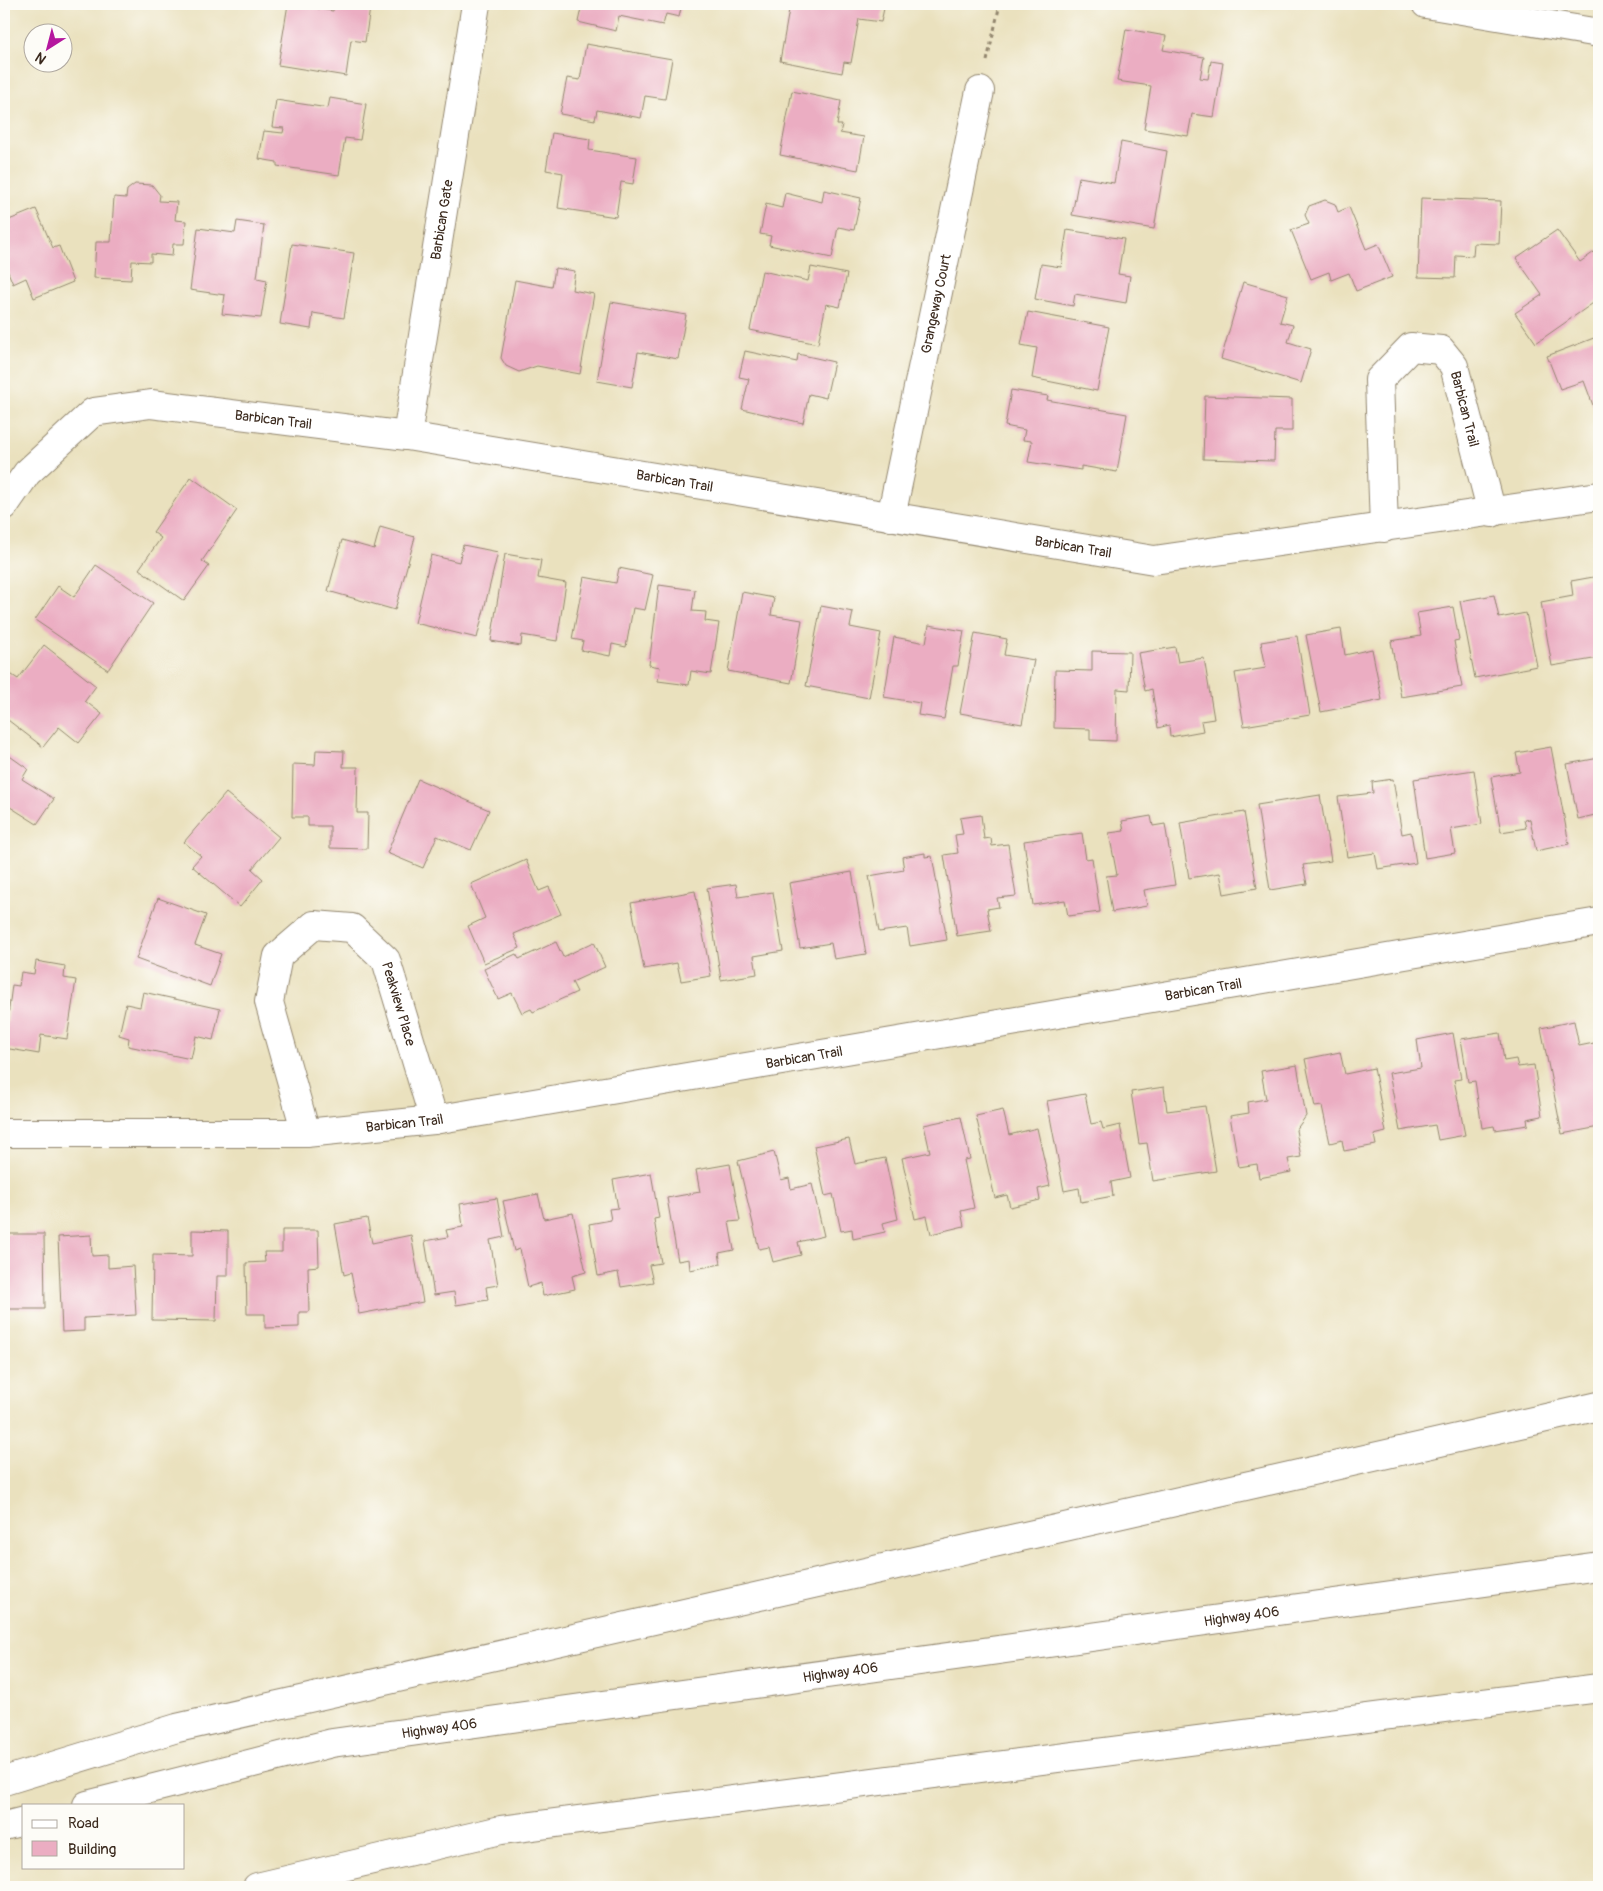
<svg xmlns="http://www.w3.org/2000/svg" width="1603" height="1891" viewBox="0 0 1603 1891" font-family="Pangolin,sans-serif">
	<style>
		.building { fill: #ebadc2 }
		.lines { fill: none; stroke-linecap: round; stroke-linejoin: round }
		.minor-casing { stroke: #92866e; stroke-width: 30 }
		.secondary-casing { stroke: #92866e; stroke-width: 30 }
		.motorway-casing { stroke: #92866e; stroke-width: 30 }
		.path { stroke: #92866e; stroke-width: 3; stroke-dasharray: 4 4; stroke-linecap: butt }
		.minor { stroke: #fff; stroke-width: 28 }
		.secondary { stroke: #fff; stroke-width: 28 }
		.motorway { stroke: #fff; stroke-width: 28 }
		.labels { text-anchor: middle; stroke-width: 5; stroke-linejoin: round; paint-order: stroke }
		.street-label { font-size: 14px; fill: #3b2a1e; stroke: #fdfcf7 }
	</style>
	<rect width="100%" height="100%" fill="#fdfcf7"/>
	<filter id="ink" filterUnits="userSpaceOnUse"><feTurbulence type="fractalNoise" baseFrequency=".02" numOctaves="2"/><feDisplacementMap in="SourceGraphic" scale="10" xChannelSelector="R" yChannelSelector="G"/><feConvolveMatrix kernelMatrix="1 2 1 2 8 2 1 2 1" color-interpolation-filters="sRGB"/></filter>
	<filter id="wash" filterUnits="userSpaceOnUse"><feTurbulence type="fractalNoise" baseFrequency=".0096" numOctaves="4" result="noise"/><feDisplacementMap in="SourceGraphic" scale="20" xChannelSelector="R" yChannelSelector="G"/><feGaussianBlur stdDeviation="1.12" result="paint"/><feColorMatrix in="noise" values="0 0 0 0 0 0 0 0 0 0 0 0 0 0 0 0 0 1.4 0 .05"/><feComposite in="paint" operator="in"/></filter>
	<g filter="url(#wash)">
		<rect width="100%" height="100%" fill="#eae1be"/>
		<g id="blocks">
			<g class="building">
				<path d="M288,4L333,11L334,4L370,8L365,42L351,40L346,76L278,65Z"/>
				<path d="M582,4H682L679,17L666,14L663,25L619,16L616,31L578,22Z"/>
				<path d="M790,4H885L881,22L859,19L851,63L844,62L842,73L780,61Z"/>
				<path d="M1126,29L1166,36L1163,50L1204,57L1200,78L1208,79L1211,61L1223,63L1214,117L1192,114L1188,136L1144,129L1151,86L1117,81Z"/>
				<path d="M586,44L672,59L665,99L645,96L641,118L597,110L595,120L560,114L567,78L580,80Z"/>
				<path d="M792,91L841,101L837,125H842L840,133L864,137L858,170L780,155Z"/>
				<path d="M330,98L366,104L360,140L345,138L339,175L277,166V162L259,159L264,131L283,133L284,128L272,127L276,100L328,108Z"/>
				<path d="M552,133L590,139L589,150L637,157L633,184L621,182L616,217L558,208L563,173L546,170Z"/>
				<path d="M1121,142L1167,151L1154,229L1072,215L1079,177L1114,183Z"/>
				<path d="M135,184L152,185L160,195L159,201L177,202L175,220L186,221L184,244H173L172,256L151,254V262L132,261L131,280L94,278L96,242H111L114,197L126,198L127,190Z"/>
				<path d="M824,190L861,198L854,230L838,227L832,258L769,245L771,236L760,234L766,204L782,208L785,193L822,202Z"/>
				<path d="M1421,198L1501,201L1499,244L1474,243L1473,256L1456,255L1455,278L1418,277Z"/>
				<path d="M1325,200L1335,204L1338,212L1349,207L1366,249L1378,244L1392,277L1356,291L1349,273L1331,280L1329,272L1311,279L1291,230L1309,224L1305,215L1309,206Z"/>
				<path d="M36,209L53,248L59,246L73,282L34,298L26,278L13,284L8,272L4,274V222Z"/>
				<path d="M237,221L264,225L257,278L267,280L261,318L222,314L225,295L190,290L198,228L235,233Z"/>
				<path d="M1067,230L1124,239L1118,274L1130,276L1126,303L1075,294L1073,306L1035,299L1041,264L1061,267Z"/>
				<path d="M1557,230L1580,262L1597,250L1599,253V299L1536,343L1515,313L1542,295L1516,258Z"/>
				<path d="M292,244L354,253L344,318L313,313L311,329L280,324Z"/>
				<path d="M811,267L847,274L840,307L826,304L818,344L750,330L762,271L808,281Z"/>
				<path d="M555,268L575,271L572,290L594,294L580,374L537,366L519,372L506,366L501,358L515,280L552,287Z"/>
				<path d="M1243,282L1288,295L1280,322L1293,325L1288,342L1311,349L1301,383L1221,359Z"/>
				<path d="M611,302L686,315L678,359L638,352L632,387L597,381Z"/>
				<path d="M1028,312L1109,327L1097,391L1032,378L1037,348L1021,345Z"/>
				<path d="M1599,336V406L1594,408L1584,381L1560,389L1547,356Z"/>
				<path d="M745,351L797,362L798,354L834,362L826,398L809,394L803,423L742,409L749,379L739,377Z"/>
				<path d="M1011,390L1048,396L1047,400L1127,414L1117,472L1081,466V470L1028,462L1032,441L1023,440L1025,430L1005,426Z"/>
				<path d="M1205,396L1292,399V431H1275L1274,461L1203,459Z"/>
				<path d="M191,477L237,510L202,561L209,566L184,601L139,569L161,538L153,532Z"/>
				<path d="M380,527L415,537L395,610L328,591L342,540L374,549Z"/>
				<path d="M463,545L498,552L477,638L415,623L431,555L459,562Z"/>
				<path d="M505,554L541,560L538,578L566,583L557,641L522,635L521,646L491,641Z"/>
				<path d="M96,565L153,603L108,670L35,620L58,586L74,597Z"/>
				<path d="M619,568L653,575L645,610L633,608L626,647L612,644L610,656L581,650L583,641L572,639L584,577L616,583Z"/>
				<path d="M1599,576V658L1552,666L1541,602L1573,596L1571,581Z"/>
				<path d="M659,585L695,590L692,611L706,612L705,621L719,623L711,674L691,671L689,685L658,681L660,667L649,665Z"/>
				<path d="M742,592L774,598L771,615L802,620L791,683L728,671Z"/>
				<path d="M1494,595L1499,618L1526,613L1537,666L1475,678L1460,601Z"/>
				<path d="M821,606L853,612L850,627L881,633L869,698L806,686Z"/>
				<path d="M1453,607L1459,640L1454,641L1462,687L1401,697L1391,641L1421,636L1417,613Z"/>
				<path d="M929,625L964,631L958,666H953L944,719L918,715L920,703L884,697L894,637L926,643Z"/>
				<path d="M1341,629L1345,655L1372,649L1382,700L1321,712L1306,635Z"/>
				<path d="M975,633L1007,639L1004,655L1034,660L1022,724L960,713Z"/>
				<path d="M1297,636L1310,715L1244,726L1235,673L1266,668L1261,642Z"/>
				<path d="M44,645L96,686L85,701L102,714L79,743L59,727L43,747L4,717V680L9,673L18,679Z"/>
				<path d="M1175,647L1178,662L1204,658L1214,719L1201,721L1203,731L1170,737L1169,725L1158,728L1152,689L1145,691L1138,653Z"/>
				<path d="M1092,651L1130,652L1129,690L1117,689L1116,741L1090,740V729L1054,728L1055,670L1092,671Z"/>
				<path d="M1551,747L1569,844L1536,851L1530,819L1524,820L1526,828L1501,832L1491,777L1520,772L1516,753Z"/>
				<path d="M316,750L344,751L343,767H358L357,813H368L367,849L330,848V826H308V817H292L293,764L315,765Z"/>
				<path d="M4,752L28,769L22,779L54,799L37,824L7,805L4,810Z"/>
				<path d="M1599,758V814L1578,819L1567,764Z"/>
				<path d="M1474,770L1482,824L1451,829L1455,853L1425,858L1414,779Z"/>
				<path d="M418,779L489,810L471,850L437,836L423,868L387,853Z"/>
				<path d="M1393,779L1402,834L1411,832L1416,863L1378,869L1375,853L1347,857L1338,797L1373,793L1372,782Z"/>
				<path d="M226,793L279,837L252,869L263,879L240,907L192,866L201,856L184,842Z"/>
				<path d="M1320,795L1331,861L1303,865L1307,884L1270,890L1257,805Z"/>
				<path d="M1244,812L1257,888L1224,894L1220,873L1189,878L1180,823Z"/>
				<path d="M981,815L984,839L991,838L992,846L1008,844L1016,896L997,898L999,907L987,909L991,931L957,936L944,855L958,853L955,835L963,834L960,818Z"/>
				<path d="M1151,816L1153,826L1165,824L1175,885L1144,890L1147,906L1112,912L1106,876L1117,875L1109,833L1124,831L1122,821Z"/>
				<path d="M1082,833L1086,859L1092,858L1100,912L1068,916L1065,900L1033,905L1024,841Z"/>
				<path d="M925,853V857L932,856L947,940L910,946L907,928L879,932L869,876L904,870L902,857Z"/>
				<path d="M526,860L539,891L549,887L561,914L514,934L520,948L484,963L468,926L485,918L471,884Z"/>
				<path d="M852,872L866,954L834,959L831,943L800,948L789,883Z"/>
				<path d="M736,884L738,897L773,892L783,951L754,956L757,974L721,980L707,888Z"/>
				<path d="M695,891L711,976L681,981L677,963L644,969L631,903Z"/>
				<path d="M158,898L206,915L195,945L221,954L210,986L136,959Z"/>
				<path d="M556,942L563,957L594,942L605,967L572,982L577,992L533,1012L531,1009L522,1013L512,993L498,999L484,969L516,954L519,959Z"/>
				<path d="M36,961L65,966L64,978L76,980L67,1039L41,1035L39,1054L4,1048L12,985L19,986L21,972L34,974Z"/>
				<path d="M143,992L220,1009L213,1040L196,1036L191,1059L128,1046L129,1038L119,1035L126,1004L140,1007Z"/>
				<path d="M1574,1021L1579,1046L1599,1042V1127L1562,1134L1541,1028Z"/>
				<path d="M1453,1033L1461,1079L1454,1080L1465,1135L1438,1140L1435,1125L1400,1131L1389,1073L1421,1068L1417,1040Z"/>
				<path d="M1500,1033L1504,1061L1516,1059L1518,1067L1534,1065L1542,1116L1527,1119L1528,1125L1495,1130L1494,1126L1482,1128L1475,1081L1468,1082L1461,1039Z"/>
				<path d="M1340,1052L1345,1074L1374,1068L1386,1132L1374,1135L1376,1145L1344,1151L1342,1140L1330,1143L1322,1106L1315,1107L1305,1059Z"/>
				<path d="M1297,1065L1306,1116L1296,1130L1301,1157L1288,1159L1291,1172L1259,1178L1257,1164L1239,1167L1230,1116L1249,1113L1248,1102L1266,1099L1261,1071Z"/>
				<path d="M1164,1087L1167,1111L1205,1106L1216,1171L1153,1181L1147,1143L1139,1144L1131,1092Z"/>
				<path d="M1085,1094L1091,1124L1101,1122L1103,1129L1120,1125L1130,1178L1111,1182L1113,1196L1081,1202L1079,1188L1064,1191L1047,1101Z"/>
				<path d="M1003,1110L1009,1135L1037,1128L1050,1186L1038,1189L1040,1200L1010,1207L1007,1195L995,1198L976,1116Z"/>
				<path d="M961,1117L970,1159L964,1160L974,1208L961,1211L964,1226L931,1234L927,1216L915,1219L902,1158L930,1152L924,1125Z"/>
				<path d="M849,1139L855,1164L885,1158L898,1219L883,1223L885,1232L853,1239L852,1229L841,1231L833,1194L825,1196L814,1146Z"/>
				<path d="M774,1152L781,1180L789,1178L791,1189L812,1184L824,1236L798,1242L801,1255L773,1262L769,1247L759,1249L738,1161Z"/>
				<path d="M730,1164L740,1221L729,1222L734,1250L719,1253L721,1264L690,1270L689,1259L678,1261L667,1198L700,1192L696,1170Z"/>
				<path d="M651,1173L659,1218L654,1219L661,1263L649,1265L653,1282L621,1287L618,1272L598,1276L589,1224L611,1220L609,1209L618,1208L613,1180Z"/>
				<path d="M538,1194L544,1219L573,1213L586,1272L572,1276L575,1289L543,1296L541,1283L528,1287L520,1249L514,1251L503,1201Z"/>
				<path d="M497,1198L504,1237L490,1240L498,1285L486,1287L488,1300L456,1305L454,1292L434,1295L425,1241L448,1237L446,1230L463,1227L460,1204Z"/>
				<path d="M367,1218L372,1243L411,1235L423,1302L359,1314L351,1273L344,1275L335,1224Z"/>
				<path d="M192,1230L228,1231V1276H217L216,1321L152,1320L153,1255L192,1256Z"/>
				<path d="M282,1230H318L319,1266L308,1267L309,1312H299V1327L265,1328V1314H247L246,1263L265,1262L264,1252H282Z"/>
				<path d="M4,1234H44L45,1309H4Z"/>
				<path d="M91,1235L92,1256L108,1255V1268L133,1266L136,1315L84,1318V1331L62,1332L58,1237Z"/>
			</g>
		</g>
	</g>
	<g filter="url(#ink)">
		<use href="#blocks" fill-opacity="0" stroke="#92866e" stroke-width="1"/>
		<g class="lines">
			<defs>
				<g id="minor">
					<path id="s1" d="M407,436L476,4"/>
					<path id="s2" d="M4,506L27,473L93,412L151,404L407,436L1154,560L1599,496"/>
					<path id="s3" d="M891,517L980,91"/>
					<path id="s4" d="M1384,528L1379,380L1411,347L1441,350L1454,366L1492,513"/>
					<path id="s5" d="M4,1133H306L434,1120L1599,922"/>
					<path id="s6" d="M306,1133L269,1002L278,956L314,925L352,928L386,960L434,1120"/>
				</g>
				<path id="secondary" d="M1426,4L1599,33"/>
				<g id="motorway">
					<path d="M4,1781L177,1728L1599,1406"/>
					<path id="s7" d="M87,1805L332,1743L1599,1566"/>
					<path d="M4,1826L24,1821"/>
					<path d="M257,1887L501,1830L1599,1688"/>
				</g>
			</defs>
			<use href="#minor" class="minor-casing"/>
			<use href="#secondary" class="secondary-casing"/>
			<use href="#motorway" class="motorway-casing"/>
			<path class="path" d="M987,61L1000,4"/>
			<use href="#minor" class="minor"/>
			<use href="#secondary" class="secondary"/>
			<use href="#motorway" class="motorway"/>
		</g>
	</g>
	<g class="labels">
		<g class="street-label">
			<text dy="5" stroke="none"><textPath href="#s1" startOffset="219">Barbican Gate</textPath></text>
			<text dy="5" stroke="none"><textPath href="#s3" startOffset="218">Grangeway Court</textPath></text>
			<text dy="5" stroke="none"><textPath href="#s4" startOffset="289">Barbican Trail</textPath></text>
			<text dy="5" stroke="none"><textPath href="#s2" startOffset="312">Barbican Trail</textPath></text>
			<text dy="5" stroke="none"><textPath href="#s2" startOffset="718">Barbican Trail</textPath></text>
			<text dy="5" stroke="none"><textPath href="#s2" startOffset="1122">Barbican Trail</textPath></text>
			<text dy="5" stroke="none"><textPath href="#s5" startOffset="1211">Barbican Trail</textPath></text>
			<text dy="5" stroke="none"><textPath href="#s6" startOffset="361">Peakview Place</textPath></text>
			<text dy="5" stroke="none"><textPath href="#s5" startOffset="806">Barbican Trail</textPath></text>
			<text dy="5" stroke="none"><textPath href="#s5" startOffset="401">Barbican Trail</textPath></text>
			<text dy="5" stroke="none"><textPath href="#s7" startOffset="1171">Highway 406</textPath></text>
			<text dy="5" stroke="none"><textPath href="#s7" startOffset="766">Highway 406</textPath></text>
			<text dy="5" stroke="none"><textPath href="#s7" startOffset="361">Highway 406</textPath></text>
		</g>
	</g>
	<rect width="1603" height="1891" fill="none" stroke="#fdfcf7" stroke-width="20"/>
	<rect x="22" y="1804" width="162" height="65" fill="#fdfcf7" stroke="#afa8a0"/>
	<rect x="32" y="1820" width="25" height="8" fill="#ffffff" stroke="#afa8a0"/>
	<text x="68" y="1828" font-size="15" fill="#3b2a1e">Road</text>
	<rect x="32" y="1841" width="25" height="15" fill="#ebadc2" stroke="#afa8a0"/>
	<text x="68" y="1854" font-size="15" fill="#3b2a1e">Building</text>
	<g transform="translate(48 48) rotate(216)"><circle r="24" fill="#fdfcf7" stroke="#afa8a0"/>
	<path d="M0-4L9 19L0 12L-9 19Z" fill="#b5179e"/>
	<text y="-8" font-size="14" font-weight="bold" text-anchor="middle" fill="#3b2a1e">N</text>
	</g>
</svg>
